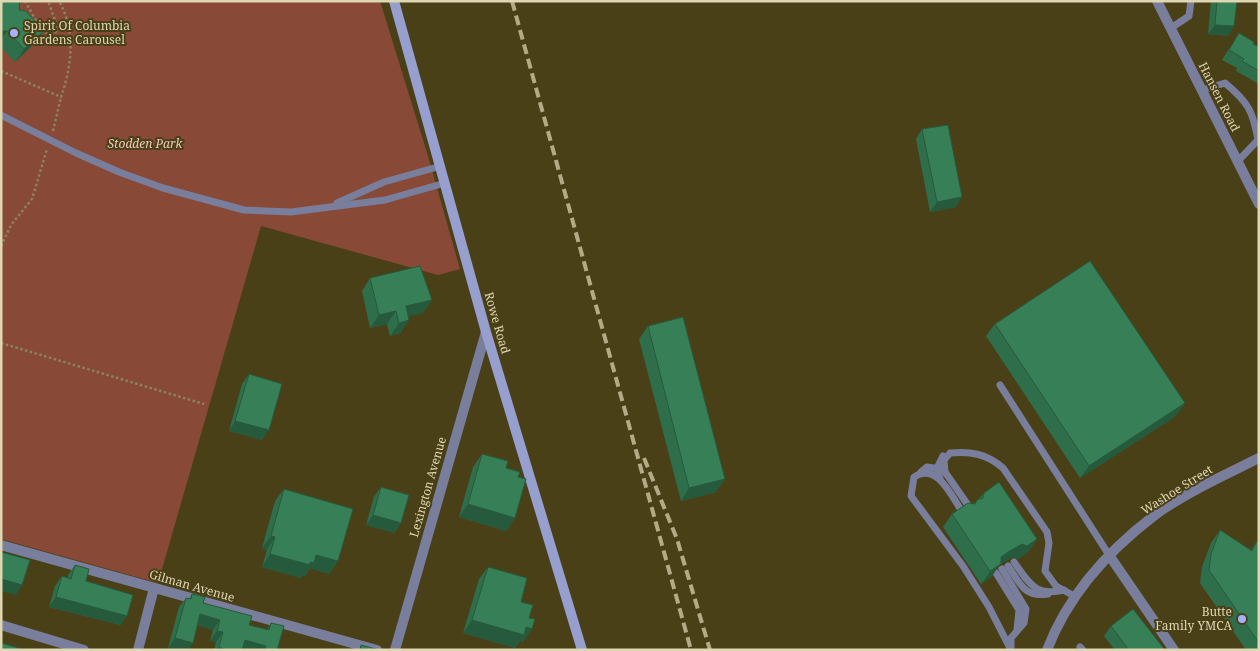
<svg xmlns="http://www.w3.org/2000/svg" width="1260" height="651" viewBox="0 0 1260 651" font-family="'Noto Serif',serif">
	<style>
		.green { fill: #884937 }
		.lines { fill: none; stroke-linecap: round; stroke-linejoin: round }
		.path { stroke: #8c835c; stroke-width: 2.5; stroke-dasharray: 2.5 2.5; stroke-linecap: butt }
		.service { stroke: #787e9b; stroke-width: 7 }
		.minor { stroke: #787e9b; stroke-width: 10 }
		.tertiary { stroke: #787e9b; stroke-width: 10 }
		.secondary { stroke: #969fcd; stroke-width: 10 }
		.rail { stroke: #b4aa85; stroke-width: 4; stroke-dasharray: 10 5; stroke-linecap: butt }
		.wall { fill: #2f6e4b }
		.shaded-wall { fill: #265a3d }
		.building { fill: #378057; stroke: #265a3d }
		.poi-dot { fill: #a4b1fc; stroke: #4a4018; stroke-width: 2 }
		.labels { text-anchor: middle; stroke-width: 4; stroke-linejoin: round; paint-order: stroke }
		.poi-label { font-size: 12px; fill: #dfd6b2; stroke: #4a4018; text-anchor: start }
		.street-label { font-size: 12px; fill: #dfd6b2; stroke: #4a4018 }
		.park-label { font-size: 12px; font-style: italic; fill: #f3c8bc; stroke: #4a4018 }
	</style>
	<rect width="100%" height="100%" fill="#4a4018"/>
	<path class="green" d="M1,1H380L428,156L460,269L438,275L261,226L158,583L1,539Z"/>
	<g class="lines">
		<g class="path">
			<path d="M25,1L39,26"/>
			<path d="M42,30L50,35L55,33L58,28L48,1"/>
			<path d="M1,71L61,97C72,66 76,31 59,1"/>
			<path d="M53,131L61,97"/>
			<path d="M1,246L11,225L32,199L47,149"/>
			<path d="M1,343L204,404"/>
		</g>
		<g class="service">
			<path d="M1171,28L1189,16L1191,1"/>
			<path d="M1202,90L1225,83C1248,102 1253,111 1258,140L1238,161"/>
			<path d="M1,115L76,153L119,172L163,188L244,210L291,212L385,200L445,183"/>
			<path d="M337,203L384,182L441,166"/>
			<path d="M1000,385L1109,555"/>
			<path d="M921,472L927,467L940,469"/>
			<path d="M940,478L937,468L943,456"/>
			<path d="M970,508L945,472L944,460L950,453C971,451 987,454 1003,468L1047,532L1049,543L1045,571L1056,586L1076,597"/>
			<path d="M963,513C952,497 937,461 914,477L911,496L963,566L989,607L1011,650"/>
			<path d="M1014,562C1029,583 1035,597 1064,590"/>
			<path d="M1008,566C1020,583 1024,598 1048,594"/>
			<path d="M1002,569L1026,609L1024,623L1011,638V647"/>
			<path d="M996,573L1019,610L1017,630"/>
			<path d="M1080,647L1083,650"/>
		</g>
		<g class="minor">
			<path d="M1,545L377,650"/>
			<path d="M1109,555L1174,650"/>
			<path d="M1,625L84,650"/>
			<path d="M138,650L154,588"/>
			<path d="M1047,650C1068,595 1109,550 1155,515C1183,494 1227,474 1259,458"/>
		</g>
		<g class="tertiary">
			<path d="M1157,1L1259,204"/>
			<path d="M395,650L486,332"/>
		</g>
		<path class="secondary" d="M394,1L486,332L582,650"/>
		<g class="rail">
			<path d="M512,1L691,650"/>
			<path d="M644,458L677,539L710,650"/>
		</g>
	</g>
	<g class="wall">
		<path d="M1,1L19,10L35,43L15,62L1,47Z"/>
		<path d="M1211,1H1237L1228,36L1208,34Z"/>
		<path d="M1239,33L1259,47V84L1236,71L1237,68L1222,60Z"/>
		<path d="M922,129L956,207L930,212L916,139Z"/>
		<path d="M370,278L423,313L408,316L409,320L400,333L390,336L387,324L370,328L362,291Z"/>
		<path d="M995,324L1176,416L1080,478L986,336Z"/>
		<path d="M648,326L716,492L681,501L639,339Z"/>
		<path d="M249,374L262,440L229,431L242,384Z"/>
		<path d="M482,454L506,468L518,477L515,518L506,531L459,517L473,467Z"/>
		<path d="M381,487L395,533L366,525L374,497Z"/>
		<path d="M284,489L338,561L329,574L310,568L305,576L303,575L301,578L262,567L267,550L262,548L275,501Z"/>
		<path d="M984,493L1037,539L1028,552L1018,559L1013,557L1000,564L992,576L981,584L943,527L952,514L974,504Z"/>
		<path d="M1220,530L1251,550L1257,541L1259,542V650H1246L1200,583L1202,567L1211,543Z"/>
		<path d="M75,565L86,581L121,625L49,607L55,586L62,576L68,578V575Z"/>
		<path d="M488,567L521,602L529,618L532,629L523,642L520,641L515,648L463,633L479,579Z"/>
		<path d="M192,594L203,603L249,625L267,630L271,623L277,650H214L216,642L210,641L213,630L197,625L168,648L179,607L186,598L189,599Z"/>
		<path d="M1111,626L1165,650H1115L1104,636Z"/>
	</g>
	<g class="shaded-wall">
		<path d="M1215,25L1234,26L1228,36L1208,34Z"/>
		<path d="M1,31H7L1,39Z"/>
		<path d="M44,31L35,43L15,62L24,49Z"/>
		<path d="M962,197L956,207L930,212L937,202Z"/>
		<path d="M432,300L423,313L398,319L406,306Z"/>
		<path d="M396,311L387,324L370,328L379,315Z"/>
		<path d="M409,320L400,333L390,336L399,323Z"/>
		<path d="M1185,403L1176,416L1080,478L1089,466Z"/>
		<path d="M235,421L269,430L262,440L229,431Z"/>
		<path d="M725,479L716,492L681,501L689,488Z"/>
		<path d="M468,504L515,518L506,531L459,517Z"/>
		<path d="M373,515L401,523L395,533L366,525Z"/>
		<path d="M271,536L275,537L267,550L262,548Z"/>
		<path d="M1037,539L1028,552L1018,559L1013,557L1000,564L992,576L981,584L1001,557L1008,552L1022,544Z"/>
		<path d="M270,554L316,555L338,561L329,574L310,568L305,576L303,575L301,578L262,567Z"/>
		<path d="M1,579L22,585L16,595L1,591Z"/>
		<path d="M56,597L127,616L121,625L49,607Z"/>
		<path d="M200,614L220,620L213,630L193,624Z"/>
		<path d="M472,620L526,627L532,629L523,642L520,641L515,648L463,633Z"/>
		<path d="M217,631L223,632L216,642L210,641Z"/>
		<path d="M175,638L193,643L188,650H175L168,648Z"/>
		<path d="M245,640L266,646L263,650H239Z"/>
		<path d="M219,647L226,650H217Z"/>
	</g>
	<g class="building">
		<path d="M1,1H20L19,10L26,11L44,31L24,49L7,31H1Z"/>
		<path d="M1217,1H1237L1234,26L1215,25Z"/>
		<path d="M1239,33L1254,42L1253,44L1259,47V71L1242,61L1244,59L1229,50Z"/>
		<path d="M948,125L962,197L937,202L922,129Z"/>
		<path d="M1090,261L1185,403L1089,466L995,324Z"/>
		<path d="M420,266L432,300L406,306L409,320L399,323L396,311L379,315L370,278Z"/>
		<path d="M683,317L725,479L689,488L648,326Z"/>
		<path d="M249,374L282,384L269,430L235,421Z"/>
		<path d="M482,454L508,461L506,468L520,472L518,477L526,479L515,518L468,504Z"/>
		<path d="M999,482L1037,539L1027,546L1022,544L1008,552L1001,557V564L990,571L952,514L968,503L975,504L977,500L983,498L984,493Z"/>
		<path d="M381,487L409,495L401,523L373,515Z"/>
		<path d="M284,489L353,509L338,561L316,555L314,563L310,562V565L270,554L275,537L271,536Z"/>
		<path d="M1220,530L1252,551L1257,541L1259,542V643L1209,570L1211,554Z"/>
		<path d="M1,552L30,560L22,585L1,579Z"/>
		<path d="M75,565L89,569L86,581L133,595L127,616L56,597L62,576L71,579Z"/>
		<path d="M488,567L527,578L521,602L533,605L529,618L535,619L532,629L526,627L524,635L472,620Z"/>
		<path d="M192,594L205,597L203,603L252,616L249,625L269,630L271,623L284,626L277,650H265L266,646L245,640L242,650H226L219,647L223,632L217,631L220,620L200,614L193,643L175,638L186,598L191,599Z"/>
		<path d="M1133,609L1165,650H1129L1111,626Z"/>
		<path d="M1,643L26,650H1Z"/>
		<path d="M361,645L379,650H360Z"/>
	</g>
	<g class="poi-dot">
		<circle cx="14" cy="33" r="5"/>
		<circle cx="1242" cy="619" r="5"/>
	</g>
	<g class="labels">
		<g class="poi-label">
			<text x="24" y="30">Spirit Of Columbia<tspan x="24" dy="14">Gardens Carousel</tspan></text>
			<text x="1232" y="616" text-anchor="end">Butte<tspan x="1232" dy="14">Family YMCA</tspan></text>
		</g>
		<g class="street-label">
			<text transform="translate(1219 97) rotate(63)" y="4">Hansen Road</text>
			<text transform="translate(497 323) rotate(74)" y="4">Rowe Road</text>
			<text transform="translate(428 487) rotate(-74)" y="4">Lexington Avenue</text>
			<text transform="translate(1177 490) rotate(-32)" y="4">Washoe Street</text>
			<text transform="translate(192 586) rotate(16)" y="4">Gilman Avenue</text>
		</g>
		<g class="park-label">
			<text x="145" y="148">Stodden Park</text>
		</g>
	</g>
	<rect width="1260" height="651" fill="none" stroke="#dfd6b2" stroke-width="5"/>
</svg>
